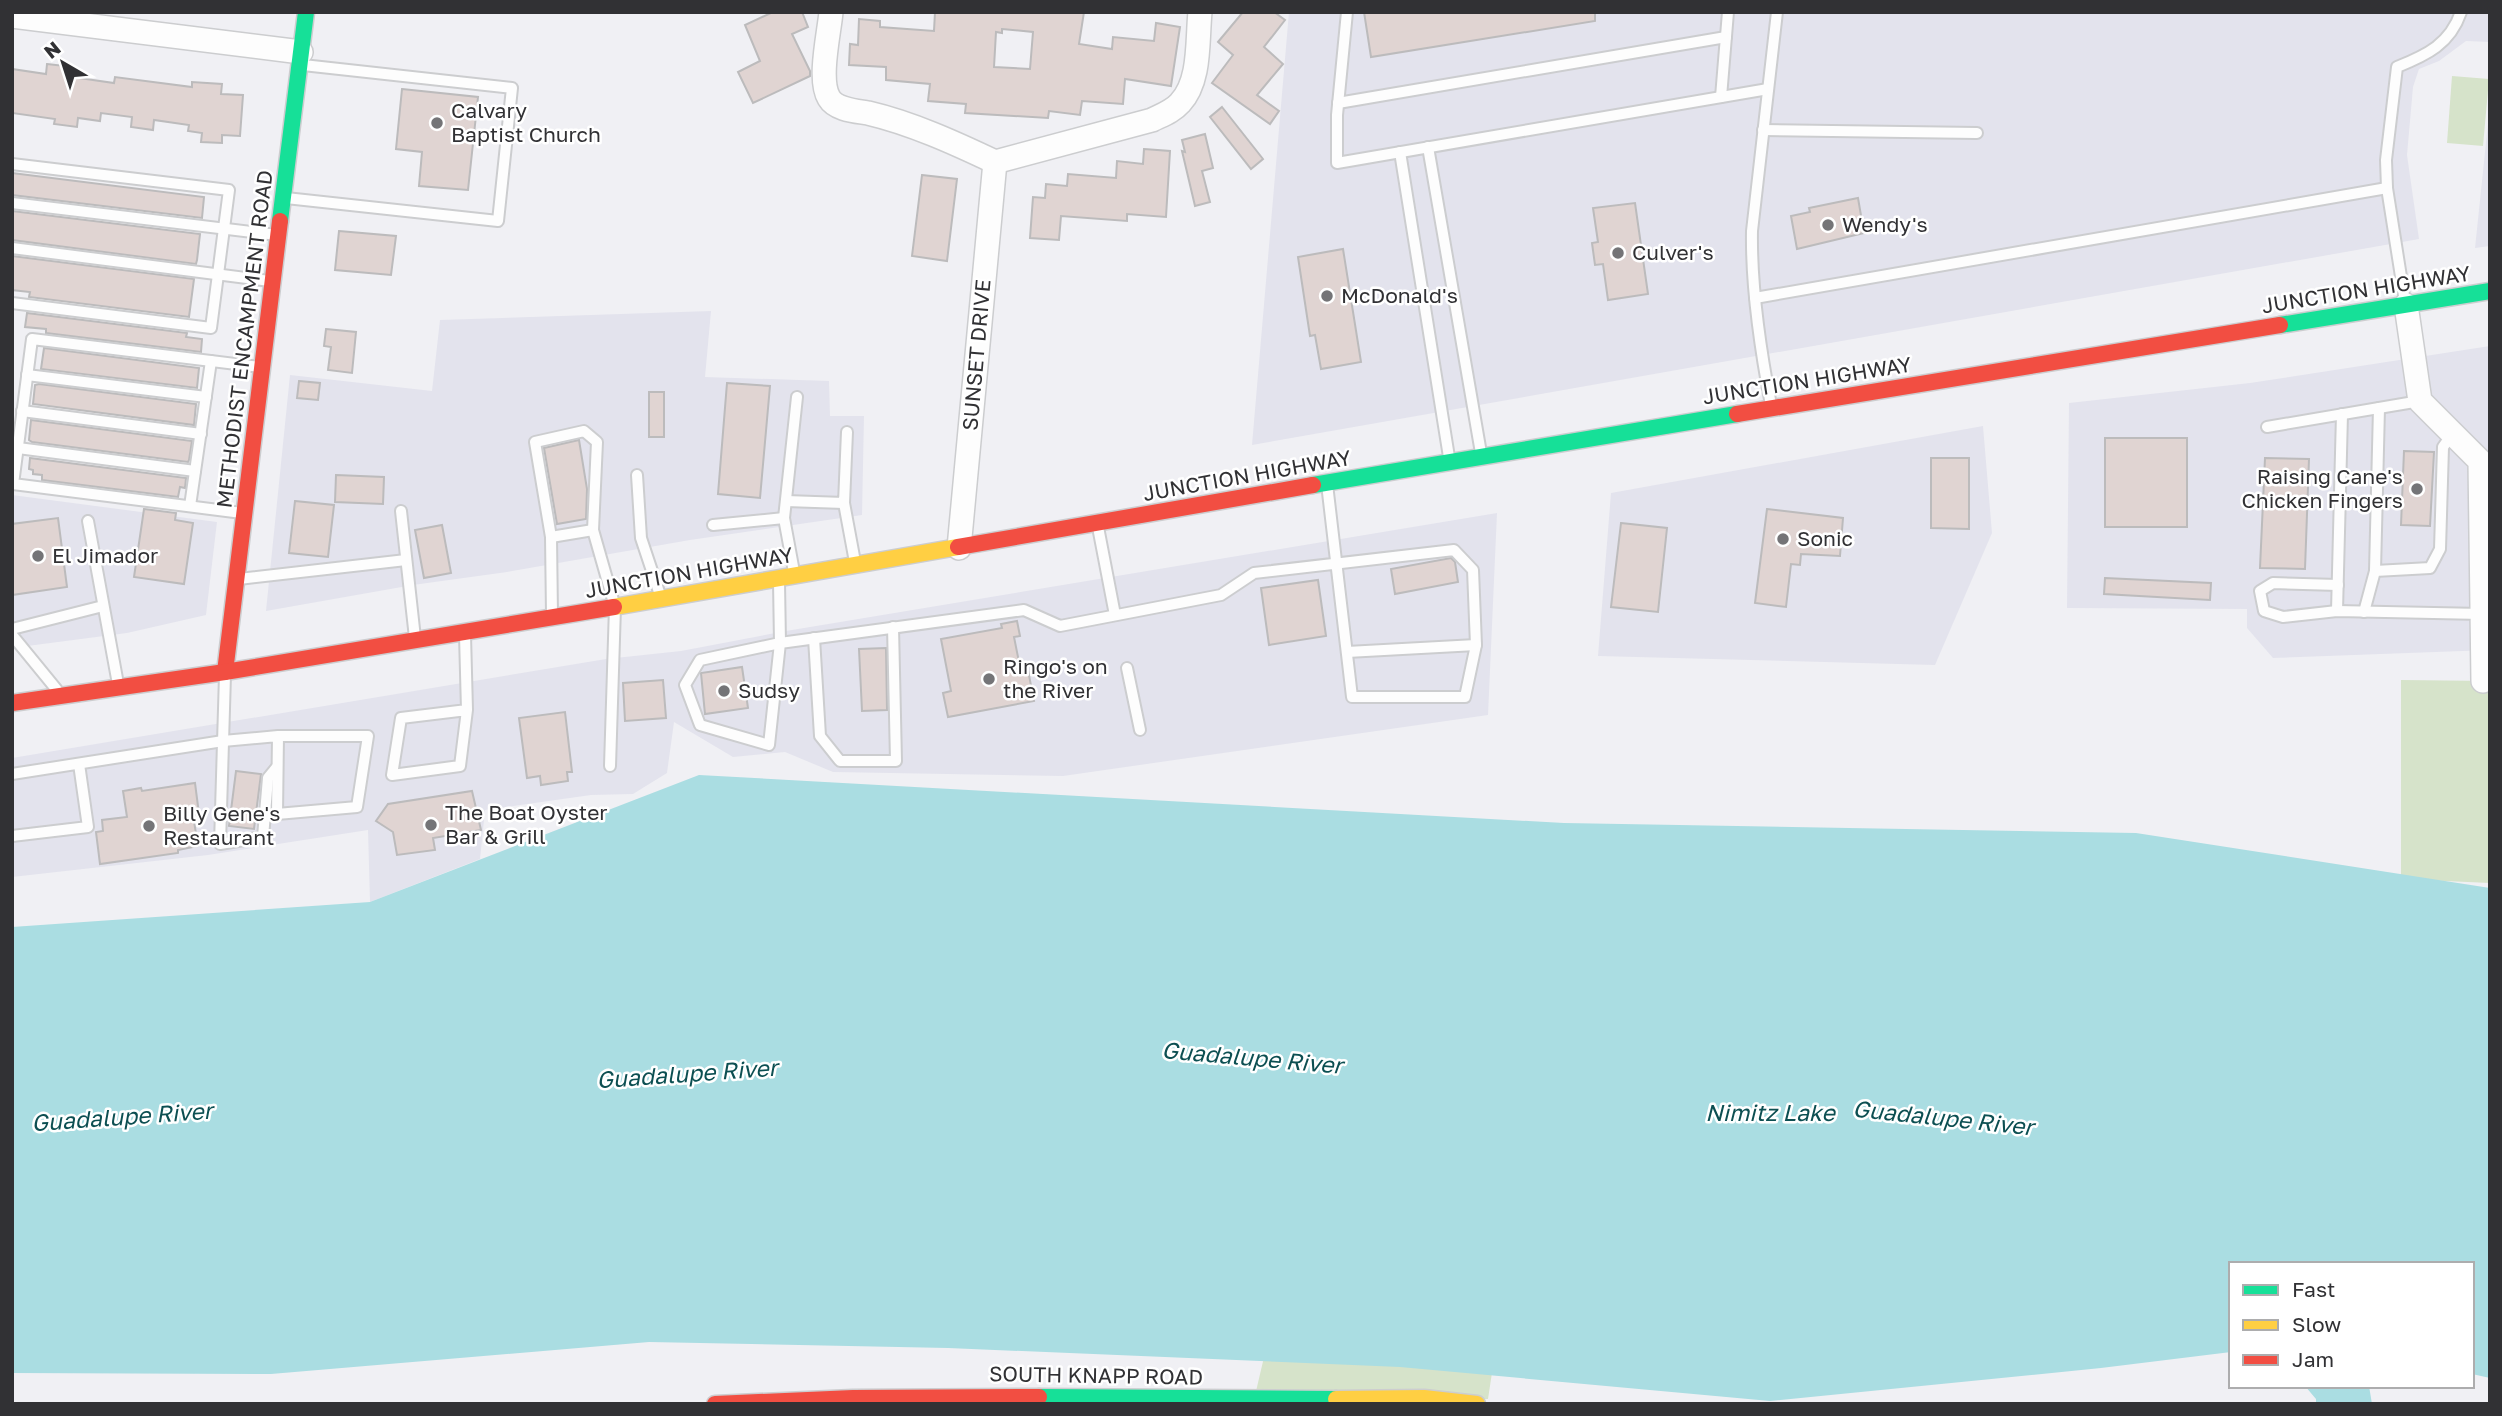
<svg xmlns="http://www.w3.org/2000/svg" width="2502" height="1416" viewBox="0 0 2502 1416" font-family="'Golos Text',sans-serif">
	<style>
		.built { fill: #e3e3ed }
		.green { fill: #d6e3ca }
		.water { fill: #aadde2 }
		.building { fill: #e0d4d2; stroke: #bcbbbc; stroke-width: 2; fill-rule: evenodd }
		.lines { fill: none; stroke-linecap: round; stroke-linejoin: round }
		.lane-casing { stroke: #cccdcf; stroke-width: 14 }
		.street-casing { stroke: #cccdcf; stroke-width: 26 }
		.fast-casing { stroke: #cccdcf; stroke-width: 19 }
		.slow-casing { stroke: #cccdcf; stroke-width: 19 }
		.jam-casing { stroke: #cccdcf; stroke-width: 19 }
		.lane { stroke: #fdfdfd; stroke-width: 10 }
		.street { stroke: #fdfdfd; stroke-width: 23 }
		.fast { stroke: #16e098; stroke-width: 16 }
		.slow { stroke: #ffcf43; stroke-width: 16 }
		.jam { stroke: #f24e42; stroke-width: 16 }
		.poi-dot { fill: #747477; stroke: #fff; stroke-width: 2.5 }
		.labels { text-anchor: middle; stroke-width: 5; stroke-linejoin: round; paint-order: stroke }
		.poi-label { font-size: 21px; fill: #313134; stroke: #fff; text-anchor: start }
		.street-label { font-size: 21px; fill: #313134; stroke: #fff }
		.water-label { font-size: 23px; font-style: italic; fill: #0c4f52; stroke: #fff }
	</style>
	<rect width="100%" height="100%" fill="#f0f0f4"/>
	<g class="built">
		<path d="M1289,12H2490V42L2466,41L2439,61L2419,69L2413,87L2407,155L2419,239L1252,445Z"/>
		<path d="M2490,104V246L2475,248Z"/>
		<path d="M711,311L705,377L829,381L830,416H864L862,515L690,540L507,572L413,585L266,611L290,375L432,391L440,320Z"/>
		<path d="M2490,346V650L2273,658L2247,628V609L2067,608L2069,403L2250,383Z"/>
		<path d="M1983,426L1992,533L1935,665L1598,656L1611,493Z"/>
		<path d="M12,495L217,522L206,615L127,633L12,648Z"/>
		<path d="M1497,513L1488,715L1063,776L833,772L785,752L733,757L674,722L667,773L633,794L591,795L485,810L480,859L370,902L368,830L208,855L12,877V758L606,659L681,651L786,631Z"/>
	</g>
	<g class="green">
		<path d="M2452,76L2489,79L2483,146L2447,143Z"/>
		<path d="M2401,680L2490,681V883L2401,879Z"/>
		<path d="M1268,1340L1495,1353L1488,1399L1253,1404Z"/>
	</g>
	<g class="water">
		<path d="M699,775L1564,823L2136,833L2490,888V1378L2472,1374V1264H2231V1352L2101,1368L1770,1401L1400,1367L948,1348L649,1342L271,1374L12,1373V927L370,902Z"/>
		<path d="M2305,1386H2369L2372,1404H2316V1399Z"/>
	</g>
	<g class="building">
		<path d="M773,12H802L808,27L792,34L810,71V76L753,103L738,72L760,61L745,25Z"/>
		<path d="M935,12H1084L1079,44L1112,49L1113,37L1154,41L1156,23L1180,27L1171,86L1125,79L1123,104L1082,101L1080,115L1049,111L1048,118L965,113L966,104L928,101L930,84L886,80V67L849,65L850,44L858,45L859,19L880,21V27L934,31ZM1002,29L1033,32L1030,69L994,67L996,32L1002,33Z"/>
		<path d="M1243,12H1274L1285,20L1264,47L1283,64L1257,95L1279,111L1270,124L1212,83L1233,55L1218,42Z"/>
		<path d="M1364,12H1595V21L1371,57Z"/>
		<path d="M47,64L74,67L72,77L114,83L115,77L192,87V82L222,84L221,94L243,95L240,136L222,135V143L201,142L202,133L188,131L189,125L154,120L153,130L131,127L132,117L101,113L100,121L78,118L77,127L54,124L55,119L12,113V69L46,74Z"/>
		<path d="M402,89L478,97L468,190L419,186L422,152L396,149Z"/>
		<path d="M1222,107L1263,159L1251,169L1210,117Z"/>
		<path d="M1205,134L1213,168L1202,171L1210,202L1195,206L1182,151L1185,152L1182,140Z"/>
		<path d="M1144,149L1170,151L1166,217L1127,214V221L1061,216L1059,240L1030,238L1033,197L1045,198L1046,184L1067,186L1068,174L1116,178L1117,161L1143,164Z"/>
		<path d="M12,173L204,197L202,218L12,195Z"/>
		<path d="M922,175L957,179L947,261L912,256Z"/>
		<path d="M1858,198L1864,233L1797,249L1791,216L1810,212L1809,208Z"/>
		<path d="M1635,203L1648,294L1608,300L1603,264L1595,265L1592,243L1598,242L1593,208Z"/>
		<path d="M12,211L200,234L197,260L196,264L12,240Z"/>
		<path d="M339,231L396,236L391,275L335,270Z"/>
		<path d="M1343,249L1361,362L1321,369L1315,335L1310,336L1298,257Z"/>
		<path d="M12,256L194,279L189,317L29,297L30,292L12,290Z"/>
		<path d="M27,313L187,333L186,337L202,339L201,352L46,333V329L25,327Z"/>
		<path d="M326,329L356,332L352,373L328,370L331,347L324,346Z"/>
		<path d="M44,348L199,368L197,388L41,369Z"/>
		<path d="M299,381L320,383L318,400L297,398Z"/>
		<path d="M727,383L770,386L760,498L718,494Z"/>
		<path d="M39,384L196,404L194,425L33,404L35,385Z"/>
		<rect x="649" y="392" width="15" height="45"/>
		<path d="M31,420L192,441L189,460L188,462L32,442L29,440Z"/>
		<rect x="2105" y="438" width="82" height="89"/>
		<path d="M579,440L587,489L586,519L557,524L544,448Z"/>
		<path d="M2404,451L2434,452L2430,526L2401,525Z"/>
		<path d="M30,458L186,478L185,488L180,487L178,497L42,480V475L33,474V470L29,469Z"/>
		<path d="M1931,458H1969V529L1931,528Z"/>
		<path d="M2265,458L2309,459L2305,569L2260,568Z"/>
		<path d="M336,475L384,477L383,504L335,502Z"/>
		<path d="M295,501L334,505L328,557L289,553Z"/>
		<path d="M144,509L176,513L175,520L193,523L184,584L134,577Z"/>
		<path d="M1767,509L1843,518L1840,556L1801,554L1800,565L1791,564L1786,607L1755,603Z"/>
		<path d="M58,518L67,587L12,595V524Z"/>
		<path d="M1621,523L1667,528L1658,612L1611,607Z"/>
		<path d="M442,525L451,573L424,578L415,530Z"/>
		<path d="M1451,558L1455,562L1458,582L1395,594L1391,569Z"/>
		<path d="M2105,578L2211,583L2210,600L2104,594Z"/>
		<path d="M1318,580L1326,636L1269,645L1261,588Z"/>
		<path d="M1017,621L1020,636L1014,637L1020,667L1027,665L1034,701L948,717L943,693L951,691L941,639L1002,628L1001,624Z"/>
		<path d="M886,648L887,710L862,711L859,649Z"/>
		<path d="M742,667L748,708L705,714L701,673Z"/>
		<path d="M663,680L666,718L625,721L623,683Z"/>
		<path d="M565,712L572,772H567L568,781L541,785L540,776L527,778L519,718Z"/>
		<path d="M236,771L261,774L254,829L229,826Z"/>
		<path d="M195,783L199,814L193,815L198,846L178,850V853L100,864L96,832L103,831L102,820L127,817L123,791L141,788L142,791Z"/>
		<path d="M472,791L481,830L433,838L435,850L397,855L393,832L376,821L388,804Z"/>
	</g>
	<g class="lines">
		<defs>
			<g id="lane">
				<path d="M1347,12L1337,115V163L1768,89"/>
				<path d="M1721,97L1728,12"/>
				<path d="M1338,103L1726,37"/>
				<path d="M1763,130L1977,133"/>
				<path d="M1428,147L1481,453"/>
				<path d="M1400,152L1449,457"/>
				<path d="M12,164L229,190L211,328L12,303"/>
				<path d="M286,198L498,221L512,88L303,65"/>
				<path d="M12,203L277,235"/>
				<path d="M12,248L270,281"/>
				<path d="M1755,298L2387,188"/>
				<path d="M2405,302L2387,188L2386,160L2397,67C2427,55 2450,44 2461,12"/>
				<path d="M27,375L206,397"/>
				<path d="M1771,405C1760,348 1751,289 1752,231L1777,12"/>
				<path d="M22,411L201,434"/>
				<path d="M2267,427L2420,401"/>
				<path d="M18,448L195,471"/>
				<path d="M637,475L641,538L660,595"/>
				<path d="M786,501L844,503L847,432"/>
				<path d="M844,503L855,562"/>
				<path d="M190,506L211,361"/>
				<path d="M401,511L415,638"/>
				<path d="M242,513L13,484L32,339L260,367"/>
				<path d="M88,521L118,684"/>
				<path d="M713,525L784,518"/>
				<path d="M1098,527L1115,615"/>
				<path d="M551,537L593,530"/>
				<path d="M2375,571L2430,568L2440,549L2443,447L2453,433"/>
				<path d="M794,572L784,518L797,397"/>
				<path d="M239,579L406,560"/>
				<path d="M779,582L780,643L769,745L700,725L685,685L700,660L780,643L1024,610L1060,626L1221,595L1254,573L1454,550L1473,570L1476,645L1465,697H1352L1327,484"/>
				<path d="M2338,585L2273,583L2260,591L2264,611L2283,617L2337,611L2482,614"/>
				<path d="M2337,611L2342,414"/>
				<path d="M2364,612L2375,571L2379,408"/>
				<path d="M552,615L551,537L535,442L584,431L597,442L593,530L615,607L610,766"/>
				<path d="M12,629L103,606"/>
				<path d="M12,635L57,690"/>
				<path d="M465,635L467,710L460,766L392,775L401,718L467,710"/>
				<path d="M814,638L820,736L840,761H896L893,627"/>
				<path d="M1347,652L1476,645"/>
				<path d="M1127,668L1140,730"/>
				<path d="M225,675L220,844L263,837L268,778L277,767"/>
				<path d="M12,774L223,741L278,736H368L357,807L277,814L278,736"/>
				<path d="M12,836L88,827L79,764"/>
			</g>
			<g id="street">
				<path d="M831,12C829,34 818,80 829,98C836,110 856,111 868,113C911,123 955,143 995,162"/>
				<path d="M12,16L301,52"/>
				<path d="M995,162L1152,120C1162,115 1173,111 1180,103C1201,81 1197,40 1200,12"/>
				<path d="M2406,305L2420,401L2480,461L2483,681"/>
				<path d="M959,548L995,162"/>
			</g>
			<g id="fast">
				<path d="M280,221L306,12"/>
				<path d="M2280,325L2490,291"/>
				<path d="M1313,485L1737,414"/>
				<path d="M1039,1397L1336,1399"/>
			</g>
			<g id="slow">
				<path d="M614,607L958,547"/>
				<path d="M1336,1399L1424,1398L1477,1404"/>
			</g>
			<g id="jam">
				<path d="M1737,414L2280,325"/>
				<path d="M958,547L1313,485"/>
				<path d="M225,672L280,221"/>
				<path d="M12,703L225,672L614,607"/>
				<path d="M715,1404L853,1398L1039,1397"/>
			</g>
		</defs>
		<use href="#lane" class="lane-casing"/>
		<use href="#street" class="street-casing"/>
		<use href="#fast" class="fast-casing"/>
		<use href="#slow" class="slow-casing"/>
		<use href="#jam" class="jam-casing"/>
		<use href="#lane" class="lane"/>
		<use href="#street" class="street"/>
		<use href="#fast" class="fast"/>
		<use href="#slow" class="slow"/>
		<use href="#jam" class="jam"/>
	</g>
	<g class="poi-dot">
		<circle cx="437" cy="123" r="7"/>
		<circle cx="1828" cy="225" r="7"/>
		<circle cx="1618" cy="253" r="7"/>
		<circle cx="1327" cy="296" r="7"/>
		<circle cx="2417" cy="489" r="7"/>
		<circle cx="1783" cy="539" r="7"/>
		<circle cx="38" cy="556" r="7"/>
		<circle cx="989" cy="679" r="7"/>
		<circle cx="724" cy="691" r="7"/>
		<circle cx="431" cy="825" r="7"/>
		<circle cx="149" cy="826" r="7"/>
	</g>
	<g class="labels">
		<g class="poi-label">
			<text x="451" y="118">Calvary<tspan x="451" dy="24">Baptist Church</tspan></text>
			<text x="1842" y="232">Wendy's</text>
			<text x="1632" y="260">Culver's</text>
			<text x="1341" y="303">McDonald's</text>
			<text x="2403" y="484" text-anchor="end">Raising Cane's<tspan x="2403" dy="24">Chicken Fingers</tspan></text>
			<text x="1797" y="546">Sonic</text>
			<text x="52" y="563">El Jimador</text>
			<text x="1003" y="674">Ringo's on<tspan x="1003" dy="24">the River</tspan></text>
			<text x="738" y="698">Sudsy</text>
			<text x="445" y="820">The Boat Oyster<tspan x="445" dy="24">Bar &amp; Grill</tspan></text>
			<text x="163" y="821">Billy Gene's<tspan x="163" dy="24">Restaurant</tspan></text>
		</g>
		<g class="street-label">
			<text transform="translate(2366 290) rotate(-9)" y="7">JUNCTION HIGHWAY</text>
			<text transform="translate(245 339) rotate(-83)" y="7">METHODIST ENCAMPMENT ROAD</text>
			<text transform="translate(977 355) rotate(-85)" y="7">SUNSET DRIVE</text>
			<text transform="translate(1807 381) rotate(-9)" y="7">JUNCTION HIGHWAY</text>
			<text transform="translate(1247 476) rotate(-10)" y="7">JUNCTION HIGHWAY</text>
			<text transform="translate(689 573) rotate(-10)" y="7">JUNCTION HIGHWAY</text>
			<text transform="translate(1096 1376) rotate(1)" y="7">SOUTH KNAPP ROAD</text>
		</g>
		<g class="water-label">
			<text transform="translate(1252 1058) rotate(5)" y="8">Guadalupe River</text>
			<text transform="translate(687 1074) rotate(-4)" y="8">Guadalupe River</text>
			<text x="1770" y="1121">Nimitz Lake</text>
			<text transform="translate(122 1117) rotate(-4)" y="8">Guadalupe River</text>
			<text transform="translate(1943 1118) rotate(6)" y="8">Guadalupe River</text>
		</g>
	</g>
	<rect width="2502" height="1416" fill="none" stroke="#313134" stroke-width="28"/>
	<rect x="2229" y="1262" width="245" height="126" fill="#ffffff" stroke="#adadae" stroke-width="2"/>
	<rect x="2243" y="1285" width="35" height="10" fill="#16e098" stroke="#adadae" stroke-width="2"/>
	<text x="2292" y="1297" font-size="21" fill="#313134">Fast</text>
	<rect x="2243" y="1320" width="35" height="10" fill="#ffcf43" stroke="#adadae" stroke-width="2"/>
	<text x="2292" y="1332" font-size="21" fill="#313134">Slow</text>
	<rect x="2243" y="1355" width="35" height="10" fill="#f24e42" stroke="#adadae" stroke-width="2"/>
	<text x="2292" y="1367" font-size="21" fill="#313134">Jam</text>
	<g transform="translate(63 63) rotate(321)" stroke="#ffffff" stroke-width="5" paint-order="stroke">
	<path d="M0-5L12 26L0 18L-12 26Z" fill="#313134"/>
	<text y="-10" font-size="19" font-weight="bold" text-anchor="middle" fill="#313134">N</text>
	</g>
</svg>
